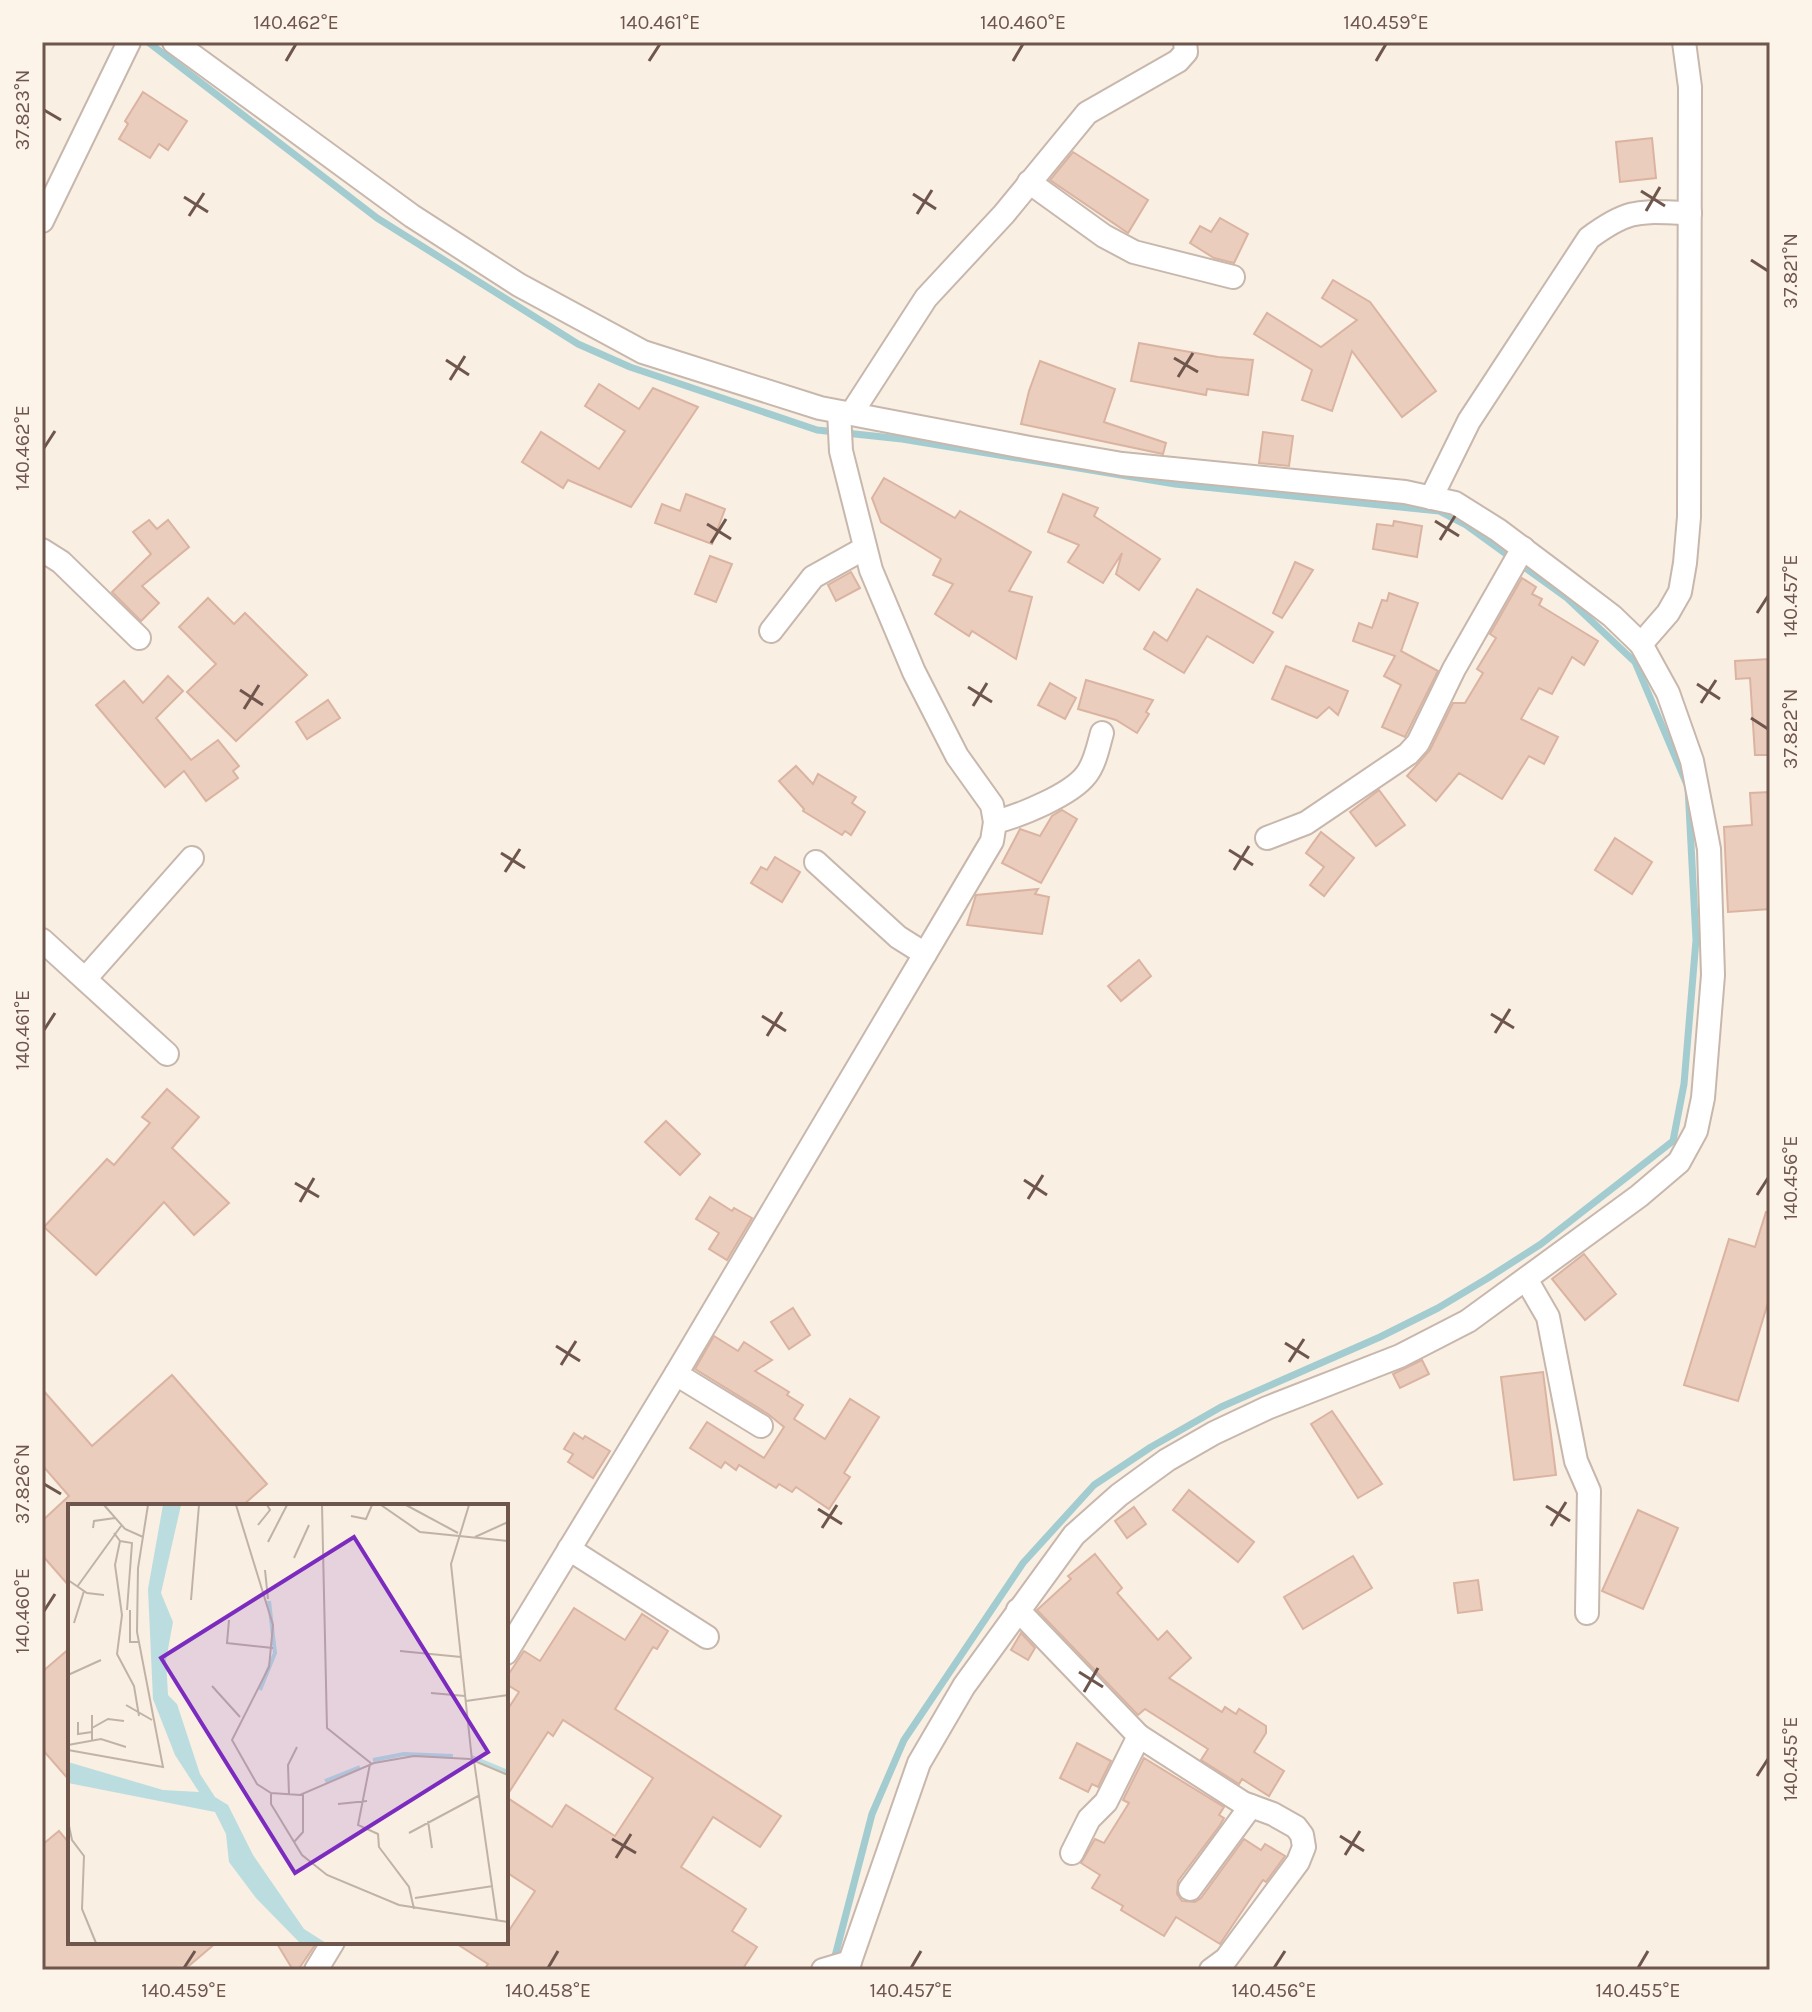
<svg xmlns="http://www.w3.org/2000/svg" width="1812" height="2012" viewBox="0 0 1812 2012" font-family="Karla,sans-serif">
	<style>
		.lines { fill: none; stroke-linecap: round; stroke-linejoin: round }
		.stream { stroke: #a2ccd0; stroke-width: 7 }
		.building { fill: #ebcdbe; stroke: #dbb3a1; stroke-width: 2 }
		.minor-casing { stroke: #c8b7ac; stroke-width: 26 }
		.minor { stroke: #fff; stroke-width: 22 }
		.ticks { fill: none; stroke: #6e564d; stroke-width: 3 }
		.inset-river { fill: none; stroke: #bbdde0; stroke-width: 4 }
		.inset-road { fill: none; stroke: #c1b2a7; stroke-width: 2 }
		.view { fill: #7b2cbf; fill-opacity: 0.15; stroke: #7b2cbf; stroke-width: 4 }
		.inset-edge { fill: none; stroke: #6e564d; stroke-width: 4 }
		.neatline { fill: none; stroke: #6e564d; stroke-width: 3 }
		.ticks-label { font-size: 20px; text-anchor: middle; fill: #6e564d }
	</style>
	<rect width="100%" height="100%" fill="#f9efe3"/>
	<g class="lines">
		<path class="stream" d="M148,42L377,218L578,344L630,367L817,430L902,439L1175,484L1439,511L1466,525L1567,598L1635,662L1688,787L1696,940L1684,1084L1673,1141L1541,1244L1488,1278L1438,1308L1380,1337L1221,1407L1151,1447L1094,1485L1023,1563L904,1740L872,1814L833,1964"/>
	</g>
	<g class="building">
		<path d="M143,92L187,121L168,150L159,144L150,158L119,139L128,124L125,121Z"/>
		<path d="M1652,138L1656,178L1620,182L1616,142Z"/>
		<path d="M1073,152L1148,200L1128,233L1050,180Z"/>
		<path d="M1220,218L1248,234L1234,263L1214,258L1190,243L1200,226L1211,232Z"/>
		<path d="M1333,280L1370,302L1436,391L1402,417L1352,351L1332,411L1302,400L1312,370L1254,334L1267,313L1321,347L1357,320L1322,298Z"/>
		<path d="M1139,343L1218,357L1253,360L1248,395L1207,389L1206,395L1131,381Z"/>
		<path d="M1040,361L1115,389L1104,422L1166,443L1163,454L1021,424L1029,391Z"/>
		<path d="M599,384L639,409L653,388L698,407L631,507L568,480L563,488L522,462L541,432L599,469L625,431L585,406Z"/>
		<path d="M1263,432L1293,436L1289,466L1259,463Z"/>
		<path d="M884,478L955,518L960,511L1031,552L1009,591L1032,597L1016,659L972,631L969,636L935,614L953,584L933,575L941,559L881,522L872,498Z"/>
		<path d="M686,494L725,509L712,544L655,523L662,504L680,511Z"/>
		<path d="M1063,494L1098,508L1094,516L1160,559L1139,590L1116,574L1122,553L1103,583L1068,562L1079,545L1048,532Z"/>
		<path d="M149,520L157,529L168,520L189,547L142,586L159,603L141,621L112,592L151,554L133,532Z"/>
		<path d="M1394,521L1422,526L1417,557L1373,549L1377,524L1393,526Z"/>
		<path d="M710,556L732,564L716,602L695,594Z"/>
		<path d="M1295,562L1313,570L1282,618L1273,613Z"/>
		<path d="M851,572L860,588L836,601L828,585Z"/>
		<path d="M1522,578L1536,587L1532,594L1542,599L1539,605L1598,641L1584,665L1572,657L1552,694L1539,688L1521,719L1558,737L1544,764L1529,756L1502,799L1459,773L1436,801L1407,776L1430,750L1453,703H1465L1483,673L1477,669L1496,638L1490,634Z"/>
		<path d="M1197,589L1273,632L1253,663L1207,636L1184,673L1144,649L1154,632L1167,641Z"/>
		<path d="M1389,593L1418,603L1401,651L1438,671L1405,737L1382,727L1401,685L1384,676L1395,656L1353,641L1359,623L1372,628L1382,600L1387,601Z"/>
		<path d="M208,598L234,624L245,613L307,675L236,741L187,692L216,664L179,627Z"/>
		<path d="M1770,659V755H1755L1750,678L1736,679L1735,661Z"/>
		<path d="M1286,666L1348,691L1338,715L1329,707L1317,718L1272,699Z"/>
		<path d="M168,676L183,691L156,718L191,760L218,740L239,766L233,771L238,778L206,801L184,771L165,787L96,705L124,681L143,703Z"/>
		<path d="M1086,680L1153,700L1146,712L1149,714L1137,733L1116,720L1078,709Z"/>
		<path d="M1050,683L1076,698L1065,719L1038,705Z"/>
		<path d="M328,700L340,718L307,739L296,722Z"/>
		<path d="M796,766L813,784L818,774L856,797L852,803L865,812L851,835L845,831L842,835L803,811L804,809L779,781Z"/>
		<path d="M1379,790L1405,825L1376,846L1350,812Z"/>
		<path d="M1770,792V909L1728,912L1724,827L1752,825L1750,793Z"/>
		<path d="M1062,810L1077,819L1041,883L1002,863L1020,829L1040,836L1052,816Z"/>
		<path d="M1321,832L1354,858L1324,896L1310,885L1324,867L1306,853Z"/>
		<path d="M1615,838L1652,862L1632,894L1595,870Z"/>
		<path d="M775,857L800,872L782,902L751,883L761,867L767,870Z"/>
		<path d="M1038,889L1035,894L1049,897L1042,934L967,925L976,895Z"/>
		<path d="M1139,960L1151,976L1121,1001L1108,986Z"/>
		<path d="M167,1089L199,1117L172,1148L229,1203L194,1235L164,1202L96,1275L44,1227L107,1159L114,1165L150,1123L142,1117Z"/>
		<path d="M666,1121L700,1154L680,1175L645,1142Z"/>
		<path d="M710,1197L732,1211L734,1208L752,1218L727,1260L709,1249L719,1233L696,1219Z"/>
		<path d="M1766,1212L1770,1213V1296L1738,1401L1684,1385L1729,1239L1755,1247Z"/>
		<path d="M1584,1254L1616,1294L1585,1320L1552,1279Z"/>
		<path d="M793,1308L810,1335L789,1349L771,1322Z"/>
		<path d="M714,1336L738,1351L744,1342L772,1360L755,1371L789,1392L787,1395L803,1405L794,1419L825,1439L850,1399L879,1417L844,1473L850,1477L829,1509L796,1487L792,1492L779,1484L776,1488L739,1465L736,1470L725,1462L721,1468L690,1448L707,1422L764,1458L784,1427L768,1414L695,1369Z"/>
		<path d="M1422,1360L1429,1374L1400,1388L1393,1374Z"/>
		<path d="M1543,1372L1556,1475L1514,1480L1501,1377Z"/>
		<path d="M172,1375L267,1484L242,1506H70V1587L42,1555V1521L69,1496L42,1465V1389L92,1446Z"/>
		<path d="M1332,1411L1382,1484L1358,1498L1311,1424Z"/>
		<path d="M574,1433L583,1439L585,1436L610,1451L593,1478L568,1462L573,1454L564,1449Z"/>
		<path d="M1189,1490L1254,1542L1238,1562L1173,1510Z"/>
		<path d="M1134,1507L1146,1524L1127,1538L1115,1521Z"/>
		<path d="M1638,1510L1678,1528L1643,1609L1602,1591Z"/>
		<path d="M1095,1554L1122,1588L1117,1593L1158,1640L1167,1631L1191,1658L1169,1678L1222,1712L1225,1707L1236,1714L1239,1709L1266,1726V1733L1254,1752L1284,1771L1269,1796L1242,1779L1239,1784L1201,1760L1208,1749L1145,1709L1138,1715L1037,1610L1071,1579L1068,1576Z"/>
		<path d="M1353,1556L1372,1588L1303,1629L1284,1597Z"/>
		<path d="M1478,1580L1482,1610L1458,1613L1454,1583Z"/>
		<path d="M574,1608L625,1640L642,1614L668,1631L657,1649L653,1647L615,1709L781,1816L760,1847L713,1817L681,1867L746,1909L732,1931L757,1947L742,1970H484L488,1964L454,1942H506V1935L535,1891L506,1872V1797L552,1827L566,1805L615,1836L653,1778L563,1720L553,1736L548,1732L506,1797V1712L519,1692L506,1684V1678L524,1651L540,1661Z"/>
		<path d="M1021,1633L1035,1648L1028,1660L1011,1650Z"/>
		<path d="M70,1648V1781L42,1749V1672Z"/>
		<path d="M1077,1743L1111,1761L1098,1787L1092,1784L1088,1792L1060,1778Z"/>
		<path d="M1144,1758L1224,1807L1219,1815L1224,1818L1220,1825L1178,1881L1177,1894L1182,1901L1195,1902L1201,1898L1244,1839L1261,1850L1265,1844L1285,1856L1266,1882L1263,1880L1220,1944L1176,1917L1164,1936L1121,1910L1123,1906L1092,1888L1100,1875L1081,1863L1095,1839L1104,1843L1129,1803L1123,1800Z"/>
		<path d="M59,1831L70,1844V1942H217L184,1970H42V1845Z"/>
		<path d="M276,1942H317L298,1970H293Z"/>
	</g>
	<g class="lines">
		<defs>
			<g id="minor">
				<path d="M174,42L412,216L519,285L643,352L820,408L1030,448L1122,464L1405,492L1455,503L1498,530L1562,578L1612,616L1641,644L1668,693L1692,761L1709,849L1713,975L1703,1098L1696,1131L1679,1162L1639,1196L1468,1321L1400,1356L1267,1408L1214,1433L1167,1460L1119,1495L1074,1535L964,1686L919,1763L847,1970"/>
				<path d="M1029,182L1104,236L1134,252L1233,277"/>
				<path d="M42,221L129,42"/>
				<path d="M851,414L926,298L1004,214L1087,113L1178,61L1186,52L1185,42"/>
				<path d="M1431,498L1469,421L1589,238C1631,207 1640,212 1690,213"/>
				<path d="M42,550L61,562L139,638"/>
				<path d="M771,631L813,577L865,548"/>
				<path d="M1641,644L1668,613L1680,592L1685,563L1689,517L1690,87L1684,42"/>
				<path d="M995,822C1019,816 1071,795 1086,775C1095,764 1098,747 1102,733"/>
				<path d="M1267,838L1306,823L1408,754L1418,743L1454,669L1523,548"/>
				<path d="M816,862L898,937L925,954"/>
				<path d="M42,940L167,1054"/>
				<path d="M85,979L192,858"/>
				<path d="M1526,1279L1548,1317L1576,1461L1589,1491L1587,1613"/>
				<path d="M676,1374L761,1426"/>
				<path d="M569,1549L707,1637"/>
				<path d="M1018,1610L1139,1736L1243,1803L1273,1814L1296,1827L1302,1835L1304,1847L1298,1862L1226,1959L1211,1970"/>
				<path d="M506,1653L676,1374L992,841L995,822L992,805L957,756L914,672L871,570L841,451L839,412"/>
				<path d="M1072,1853L1089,1819L1106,1802L1139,1736"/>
				<path d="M1190,1889L1251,1806"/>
				<path d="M316,1970L333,1942"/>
				<path d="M823,1970L850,1962"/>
			</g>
		</defs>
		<use href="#minor" class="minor-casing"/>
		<use href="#minor" class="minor"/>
	</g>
	<path class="ticks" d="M286,61L296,44M649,61L660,44M1013,61L1023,44M1376,61L1386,44M44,110L61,120M1641,191L1665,206M913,194L936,209M184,197L208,212M1646,211L1660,187M917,214L932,190M189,216L204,193M1751,260L1768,271M1174,358L1198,372M446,360L469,375M1178,377L1193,353M450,380L465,356M44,448L55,431M1435,521L1459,536M707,524L731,539M1440,540L1455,516M711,543L726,519M1757,613L1768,596M1697,684L1720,699M968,687L992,702M240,690L263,705M1701,703L1716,680M973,706L987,683M244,709L259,685M1751,718L1768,729M1229,850L1253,865M501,853L525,868M1234,870L1249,846M505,872L520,849M1491,1014L1514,1028M762,1016L786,1031M44,1030L55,1013M1495,1033L1510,1009M767,1036L782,1012M1024,1180L1047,1195M295,1183L319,1197M1757,1195L1768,1178M1028,1199L1043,1175M300,1202L314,1178M1285,1343L1309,1358M556,1346L580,1361M1289,1362L1304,1339M561,1365L576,1341M44,1484L61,1494M1546,1506L1570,1521M818,1509L842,1524M1551,1526L1566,1502M822,1528L837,1505M44,1611L55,1594M1079,1672L1103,1687M1084,1692L1098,1668M1757,1776L1768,1759M1340,1836L1364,1851M612,1839L636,1853M1345,1855L1360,1831M616,1858L631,1834M184,1968L195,1951M548,1968L558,1951M911,1968L921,1951M1274,1968L1285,1951M1638,1968L1648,1951"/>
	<g transform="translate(68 1504)">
		<rect width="440" height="440" fill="#f9efe3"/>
		<path d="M95,1H113L93,89L105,118L98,156L100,191L109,200L132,270L147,293L160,301L185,351L236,425L258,439H232L188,394L161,358L158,330L147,308L0,279V258L95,286L131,288L107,251L85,195L80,85Z" fill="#bbdde0"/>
		<path class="inset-river" d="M192,186L207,149L201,97M404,253L440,268M305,256L336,250L385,252M257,277L292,263"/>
		<path class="inset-road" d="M36,1L57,25L75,33M168,1L205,121L201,163L164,236L189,280L203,289L232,291L306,259L346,252L402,255L440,271M254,1L259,224L304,260M313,1L352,28L440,37M338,1L390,29M401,1L383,60L404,256M283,12L298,15L304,1M190,21L202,6L199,1M25,24L26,17L47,14M46,29L52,37L47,61L54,111L49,150L66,182L71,212M407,33L440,18M52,37L64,39L59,106M200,38L219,1M226,54L241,21M197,66L200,95M0,76L19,89L36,91M9,83L53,22M123,96L131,1M62,106V138H70M161,116L159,139L205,144M6,119L16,87M332,147L393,153M0,171L33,156M144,182L172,213M363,189L397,192M398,197L440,191M58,201L84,216M10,218V230L24,228M24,224L40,215L56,217M24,236V211M0,241L33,235L58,243M0,246L95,263L69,128L70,64L80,1M406,257L429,417M302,260L290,321L310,330L311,343L341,383L346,405M203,289V300L234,351L259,371L331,401L440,418M221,291L220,261L229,243M270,300L299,297M0,317L4,336L16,352L14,405L28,439M360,317L364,344M341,329L412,291M226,338L235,328V290M347,394L425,382"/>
		<path class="view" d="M286,33L420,248L227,369L93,154Z"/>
		<rect width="440" height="440" class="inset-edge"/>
	</g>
	<rect width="1812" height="2012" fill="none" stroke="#fcf3e9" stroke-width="88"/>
	<rect x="44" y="44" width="1724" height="1924" class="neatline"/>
	<g class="ticks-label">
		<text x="296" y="29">140.462°E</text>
		<text x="660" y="29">140.461°E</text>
		<text x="1023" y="29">140.460°E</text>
		<text x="1386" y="29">140.459°E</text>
		<text transform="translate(22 110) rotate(-90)" y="7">37.823°N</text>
		<text transform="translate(1790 271) rotate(-90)" y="7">37.821°N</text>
		<text transform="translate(22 448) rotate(-90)" y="7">140.462°E</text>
		<text transform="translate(1790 596) rotate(-90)" y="7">140.457°E</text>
		<text transform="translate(1790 729) rotate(-90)" y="7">37.822°N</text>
		<text transform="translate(22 1030) rotate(-90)" y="7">140.461°E</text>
		<text transform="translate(1790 1178) rotate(-90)" y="7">140.456°E</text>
		<text transform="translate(22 1484) rotate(-90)" y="7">37.826°N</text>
		<text transform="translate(22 1611) rotate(-90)" y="7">140.460°E</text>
		<text transform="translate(1790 1759) rotate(-90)" y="7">140.455°E</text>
		<text x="184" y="1997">140.459°E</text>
		<text x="548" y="1997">140.458°E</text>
		<text x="911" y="1997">140.457°E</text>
		<text x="1274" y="1997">140.456°E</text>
		<text x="1638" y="1997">140.455°E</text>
	</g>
</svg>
